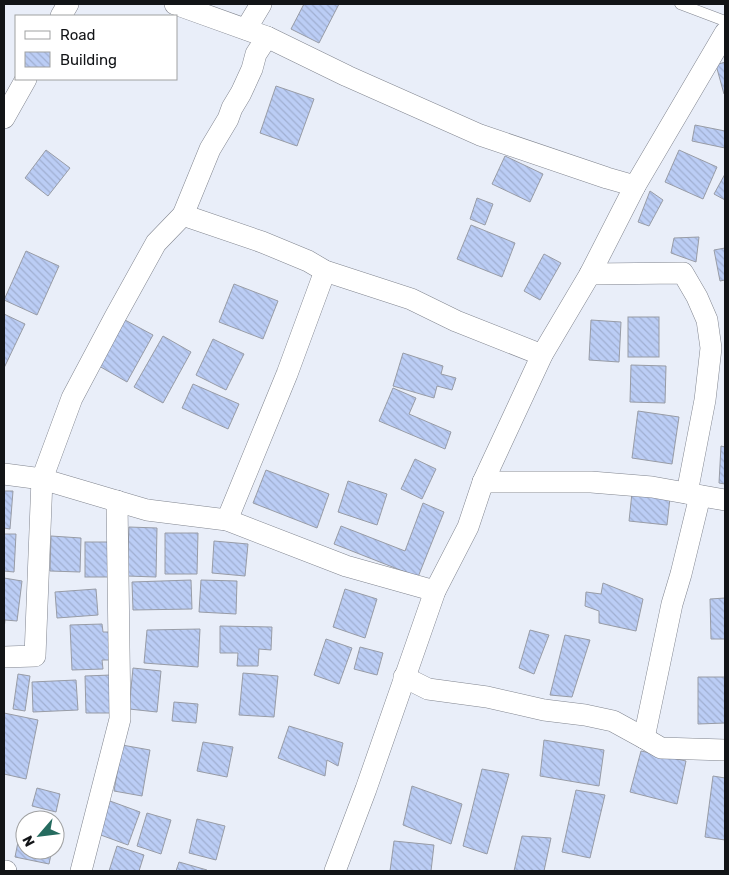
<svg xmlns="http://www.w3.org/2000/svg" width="729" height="875" viewBox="0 0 729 875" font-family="Rubik,sans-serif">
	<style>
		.building { fill: url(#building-back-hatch); stroke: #989ca6 }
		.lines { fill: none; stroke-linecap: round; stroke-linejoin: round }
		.lane-casing { stroke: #81858f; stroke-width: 11 }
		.street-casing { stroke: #81858f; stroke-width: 22 }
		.lane { stroke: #fff; stroke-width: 10 }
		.street { stroke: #fff; stroke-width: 21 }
	</style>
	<defs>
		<pattern id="building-back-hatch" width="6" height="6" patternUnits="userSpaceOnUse" patternTransform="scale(1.25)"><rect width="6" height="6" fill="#bbcdf5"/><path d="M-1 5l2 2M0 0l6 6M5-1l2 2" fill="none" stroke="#a0afd1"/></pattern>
	</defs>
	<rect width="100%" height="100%" fill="#e9eef9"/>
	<g class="building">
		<path d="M304,4H339L319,43L291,29Z"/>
		<path d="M725,62V93L724,94L716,65Z"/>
		<path d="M276,86L314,99L297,146L260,133Z"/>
		<path d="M695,125L725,131V148L692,141Z"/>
		<path d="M46,150L70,168L48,196L25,178Z"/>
		<path d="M679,150L717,167L703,199L665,182Z"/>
		<path d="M505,156L543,174L530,202L492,184Z"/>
		<path d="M725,174V200L714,194Z"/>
		<path d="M650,191L663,200L649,226L638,222Z"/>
		<path d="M477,198L493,204L485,225L470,219Z"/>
		<path d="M471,225L515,243L502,277L457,259Z"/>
		<path d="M699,237L696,262L671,253L674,238Z"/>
		<path d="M725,248V280L720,281L714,250Z"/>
		<path d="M26,251L59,266L37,315L4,300Z"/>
		<path d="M544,254L561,263L540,300L524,291Z"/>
		<path d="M234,284L278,301L263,339L219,322Z"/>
		<path d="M4,314L25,324L4,368Z"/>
		<rect x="628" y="317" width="31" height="40"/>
		<path d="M125,320L153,335L127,382L99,366Z"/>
		<path d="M591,320L621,322L619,362L589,360Z"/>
		<path d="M163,336L191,352L163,403L134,387Z"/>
		<path d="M213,339L244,354L226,390L196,375Z"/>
		<path d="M403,353L443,366L441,374L456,378L452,390L437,386L434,398L393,386Z"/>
		<path d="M631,365L666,366L665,403L630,402Z"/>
		<path d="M193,384L239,404L228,429L182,408Z"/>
		<path d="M393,388L416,398L409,414L451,432L445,449L379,421Z"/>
		<path d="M638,411L679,417L672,464L632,458Z"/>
		<path d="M721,446L725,447V484L719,483Z"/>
		<path d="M415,459L436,469L422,499L401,489Z"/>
		<path d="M266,470L329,494L317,528L253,503Z"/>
		<path d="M348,481L387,494L377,525L338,512Z"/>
		<path d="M4,491H13L10,529L4,528Z"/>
		<path d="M632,493L670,498L667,525L629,521Z"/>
		<path d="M423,503L444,512L418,577L334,544L341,526L405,551Z"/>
		<path d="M129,527L157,528L156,577L127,576Z"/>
		<path d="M165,533H198L197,574H165Z"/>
		<path d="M4,534H16L14,572L4,571Z"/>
		<path d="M51,536L81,538L80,572L50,571Z"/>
		<path d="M214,541L248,544L245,576L212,573Z"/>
		<rect x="85" y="542" width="24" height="35"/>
		<path d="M4,578L22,581L17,621L5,620L4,629Z"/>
		<path d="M191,580L192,609L133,610L132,582Z"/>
		<path d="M201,580L237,581L236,614L199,612Z"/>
		<path d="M603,583L643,599L636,631L599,623V611L585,606L586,592L601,594Z"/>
		<path d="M96,589L98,615L57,618L55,592Z"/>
		<path d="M345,589L377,599L365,638L333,627Z"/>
		<path d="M725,598V639H711L710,599Z"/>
		<path d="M102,624L103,632H109L110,660H102L103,669L72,670L70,625Z"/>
		<path d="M220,626L272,627L271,650L259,649L258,666H237L238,653H220Z"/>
		<path d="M200,629L198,667L144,663L147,630Z"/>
		<path d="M530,630L549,635L534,674L519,668Z"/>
		<path d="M565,635L590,640L572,697L550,695Z"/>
		<path d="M326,639L352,648L339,684L314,675Z"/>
		<path d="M360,647L383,653L377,675L354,669Z"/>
		<path d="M133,668L161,671L157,712L129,709Z"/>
		<path d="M243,673L278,676L274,717L239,715Z"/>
		<path d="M18,674L30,676L25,711L13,709Z"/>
		<path d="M111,675V713H86L85,676Z"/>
		<path d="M698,677H725V723L698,724Z"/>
		<path d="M76,680L78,710L33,712L32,682Z"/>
		<path d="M174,702L198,704L196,723L172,721Z"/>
		<path d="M4,713L38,720L26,779L4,774Z"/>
		<path d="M289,726L343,743L338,766L327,760L325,776L278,758Z"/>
		<path d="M544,740L604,750L599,786L540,776Z"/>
		<path d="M203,742L233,747L227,777L197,771Z"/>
		<path d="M122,745L150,750L142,796L114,791Z"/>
		<path d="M641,751L686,761L677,804L630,792Z"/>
		<path d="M482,769L509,774L487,854L463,846Z"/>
		<path d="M713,776L725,778V840L705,837Z"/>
		<path d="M412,786L462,804L451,844L403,825Z"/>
		<path d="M37,788L60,794L56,812L32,806Z"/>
		<path d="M576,790L605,795L590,858L562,852Z"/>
		<path d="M110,801L140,812L128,845L98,834Z"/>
		<path d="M147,813L171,820L161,854L137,846Z"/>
		<path d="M197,819L225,826L216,860L189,853Z"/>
		<path d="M22,822L25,823V850H52L49,864L15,857Z"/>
		<path d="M522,836L551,838L544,871H514Z"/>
		<path d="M394,841L434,845L431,871H390Z"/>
		<path d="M117,846L144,855L139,871H109Z"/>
		<path d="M179,862L207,870V871H176Z"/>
	</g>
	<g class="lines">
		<defs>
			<path id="lane" d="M680,4L725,21"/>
			<g id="street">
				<path d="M175,4L267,37L347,76L480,135L607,178L635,186"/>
				<path d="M61,16L68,4"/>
				<path d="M246,29L261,4"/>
				<path d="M4,118L26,79"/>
				<path d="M183,215L210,149L228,119L232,108L241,93L252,69L256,54L267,37"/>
				<path d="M590,274L683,273L697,297L707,320L711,348L705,400L687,493"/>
				<path d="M4,474L42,479L147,510L227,520L346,566L435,591"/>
				<path d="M483,482H591L652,487L725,500"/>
				<path d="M227,520L287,374L325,271"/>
				<path d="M4,657L35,656L42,479L72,398L115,317L156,243L183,215L262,242L308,261L325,271L411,299L456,321L542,355"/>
				<path d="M404,677L428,689L487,697L544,710L585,715L613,721L644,738L672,604L681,574L700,496"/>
				<path d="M644,738L661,748L725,750"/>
				<path d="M4,871H6"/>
				<path d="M81,871L120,719L117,501"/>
				<path d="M335,871L366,789L435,591L468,527L483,482L542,355L590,274L635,186L725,33"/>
			</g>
		</defs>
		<use href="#lane" class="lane-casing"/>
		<use href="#street" class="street-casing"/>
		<use href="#lane" class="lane"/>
		<use href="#street" class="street"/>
	</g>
	<rect width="729" height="875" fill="none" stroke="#121417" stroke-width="10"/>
	<rect x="15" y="15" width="162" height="65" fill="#ffffff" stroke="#a0a1a2"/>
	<rect x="25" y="31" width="25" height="8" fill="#ffffff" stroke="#a0a1a2"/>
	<text x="60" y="40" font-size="15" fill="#121417">Road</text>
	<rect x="25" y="52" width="25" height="15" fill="url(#building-back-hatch)" stroke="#a0a1a2"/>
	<text x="60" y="65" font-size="15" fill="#121417">Building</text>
	<g transform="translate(40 835) rotate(242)"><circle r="24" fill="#ffffff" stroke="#a0a1a2"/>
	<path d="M0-4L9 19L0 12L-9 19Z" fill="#256b5f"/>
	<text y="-8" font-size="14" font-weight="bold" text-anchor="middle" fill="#121417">N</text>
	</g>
</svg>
